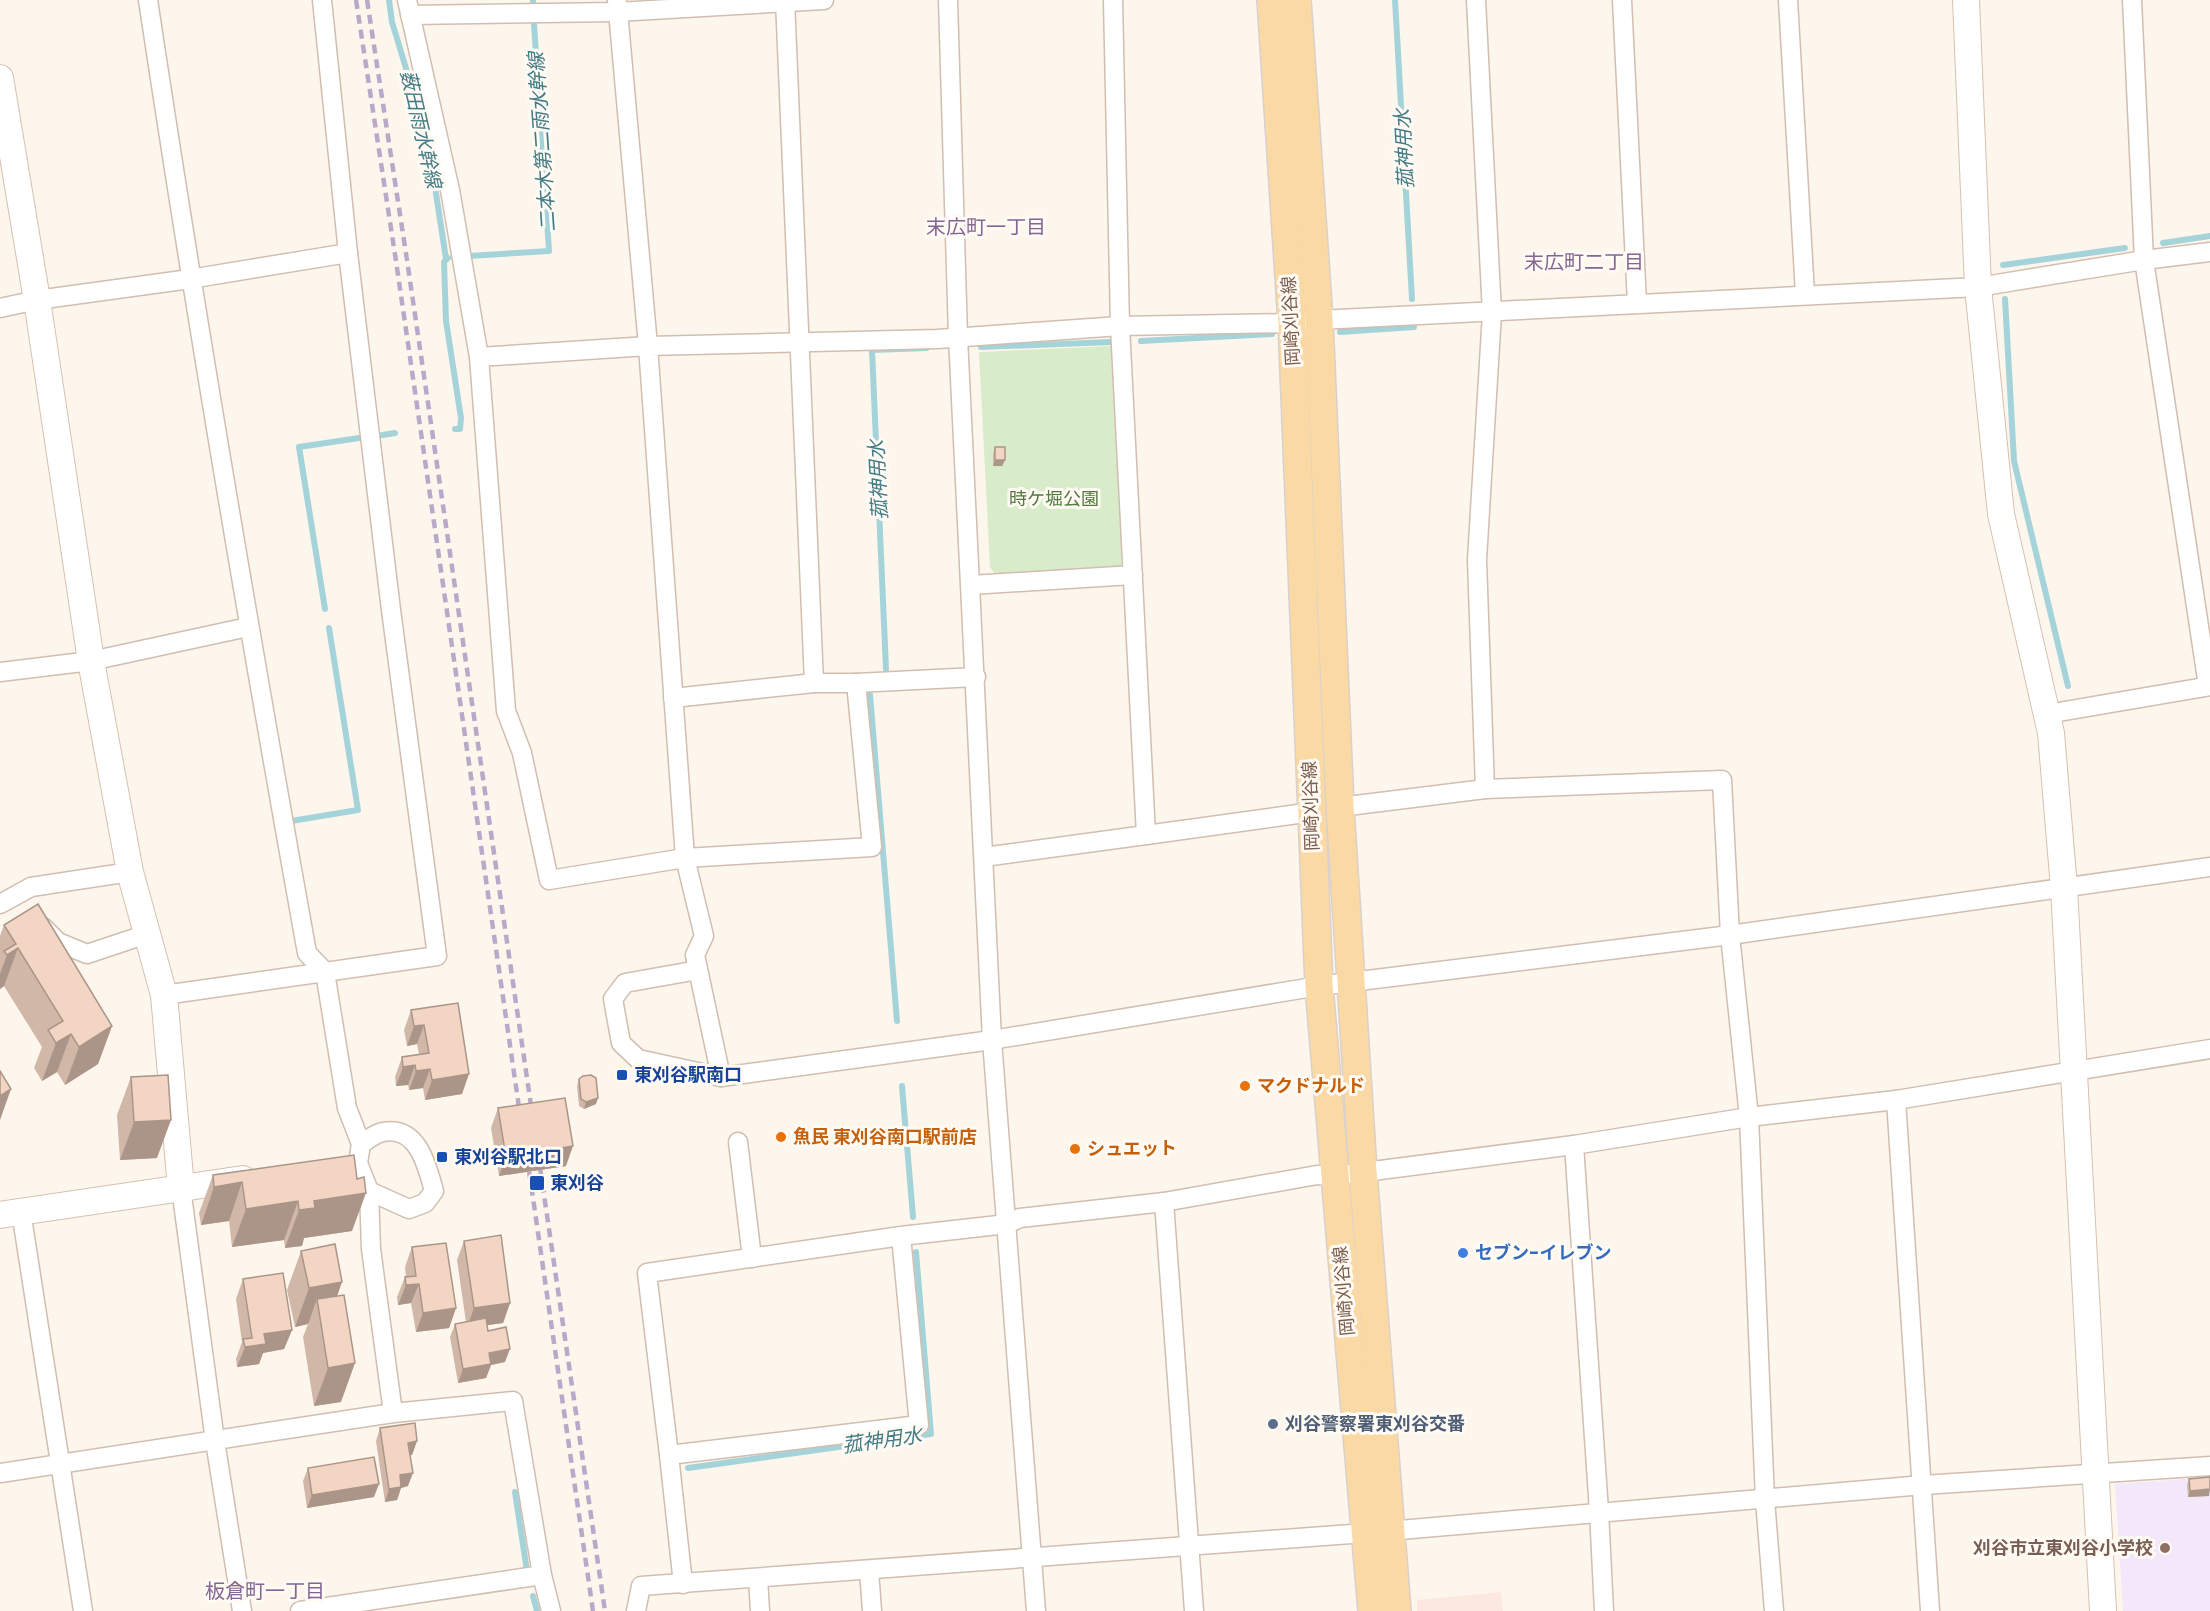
<svg xmlns="http://www.w3.org/2000/svg" width="2210" height="1611" viewBox="0 0 2210 1611" font-family="Poppins,'Noto Sans JP',sans-serif">
	<style>
		.commercial { fill: #fde8e0 }
		.education { fill: #f3e8fa }
		.green { fill: #d8ecc9 }
		.lines { fill: none; stroke-linecap: round; stroke-linejoin: round }
		.stream { stroke: #a5d3da; stroke-width: 6 }
		.street-casing { stroke: #d1beb0; stroke-width: 21 }
		.secondary-casing { stroke: #d6c0b0; stroke-width: 28 }
		.primary-casing { stroke: #dad1cd; stroke-width: 30 }
		.street { stroke: #fff; stroke-width: 18 }
		.secondary { stroke: #fff; stroke-width: 26 }
		.primary { stroke: #fbd9a5; stroke-width: 27 }
		.rail { stroke: #b9a8c9; stroke-width: 4.5; stroke-dasharray: 9 6; stroke-linecap: butt }
		.wall { fill: #d1b7a8 }
		.shaded-wall { fill: #aa9588 }
		.building { fill: #f3d5c3; stroke: #aa9588; stroke-width: 1.5 }
		.transit-dot { fill: #1a4fb4; stroke: #fffaf3; stroke-width: 2 }
		.food-dot { fill: #e8710a; stroke: #fffaf3; stroke-width: 2 }
		.shop-dot { fill: #3f7fe0; stroke: #fffaf3; stroke-width: 2 }
		.service-dot { fill: #5c6f8a; stroke: #fffaf3; stroke-width: 2 }
		.education-dot { fill: #8d6e63; stroke: #fffaf3; stroke-width: 2 }
		.labels { text-anchor: middle; stroke-width: 6; stroke-linejoin: round; paint-order: stroke }
		.street-label { font-size: 18px; fill: #7a5c4d; stroke: #fffaf3 }
		.park-label { font-size: 18px; fill: #537a41; stroke: #fffaf3 }
		.transit-label { font-size: 18px; font-weight: bold; fill: #164399; stroke: #fffaf3; text-anchor: start }
		.food-label { font-size: 18px; font-weight: bold; fill: #c56008; stroke: #fffaf3; text-anchor: start }
		.shop-label { font-size: 18px; font-weight: bold; fill: #366cbe; stroke: #fffaf3; text-anchor: start }
		.service-label { font-size: 18px; font-weight: bold; fill: #4e5e75; stroke: #fffaf3; text-anchor: start }
		.education-label { font-size: 18px; font-weight: bold; fill: #785e54; stroke: #fffaf3; text-anchor: end }
		.water-label { font-size: 20px; font-style: italic; fill: #437c86; stroke: #fffaf3 }
		.neighbourhood-label { font-size: 20px; fill: #846695; stroke: #fffaf3 }
	</style>
	<rect width="100%" height="100%" fill="#fdf6ec"/>
	<path class="commercial" d="M1501,1592L1503,1611H1417V1600Z"/>
	<path class="education" d="M2210,1477V1611H2123L2115,1484Z"/>
	<path class="green" d="M1112,346L1125,564L1118,571L996,576L990,567L979,352Z"/>
	<g class="lines">
		<g class="stream">
			<path d="M389,0L392,22L428,141L446,259"/>
			<path d="M533,0V3"/>
			<path d="M1395,0L1412,299"/>
			<path d="M2163,243L2210,236"/>
			<path d="M469,256L549,251L534,24"/>
			<path d="M448,258L444,262L446,321L461,418L460,429H455"/>
			<path d="M2003,265L2125,248"/>
			<path d="M2005,299L2014,461L2068,686"/>
			<path d="M1340,332L1414,327"/>
			<path d="M1141,341L1272,334"/>
			<path d="M981,347L1112,342"/>
			<path d="M376,436L395,433"/>
			<path d="M325,609L299,447L359,438"/>
			<path d="M886,669L872,350L927,348"/>
			<path d="M870,695L897,1021"/>
			<path d="M291,821L358,810L329,628"/>
			<path d="M902,1086L913,1217"/>
			<path d="M688,1468L931,1434L916,1252"/>
			<path d="M515,1492L527,1571"/>
			<path d="M533,1596L537,1611"/>
		</g>
		<defs>
			<g id="street">
				<path d="M148,0C196,319 250,636 307,953L325,972L347,1108L361,1144L358,1163L369,1191L371,1249L393,1413"/>
				<path d="M407,0L450,190L479,357L506,711L522,753L549,880L685,858L872,847L856,683"/>
				<path d="M785,0L814,683"/>
				<path d="M948,0L958,337L992,1040L1036,1611"/>
				<path d="M1113,0L1120,326L1146,835L1312,812"/>
				<path d="M1476,0L1492,313L1477,560L1485,789"/>
				<path d="M1622,0L1637,303"/>
				<path d="M1788,0L1805,294"/>
				<path d="M2132,0L2144,260L2208,686"/>
				<path d="M410,15L617,12L824,0"/>
				<path d="M0,308L37,300L190,279L348,253"/>
				<path d="M479,357L648,346L617,0"/>
				<path d="M971,585L1133,575"/>
				<path d="M0,672L91,661L248,627"/>
				<path d="M673,698L814,683H856L976,677"/>
				<path d="M2047,714L2210,686"/>
				<path d="M1340,807L1485,789L1722,780L1730,935L1749,1117L1765,1500L1774,1611"/>
				<path d="M984,857L1146,835"/>
				<path d="M0,904L31,887L130,872"/>
				<path d="M43,927L58,942L87,954L147,934"/>
				<path d="M698,970L625,983L613,999L621,1043L638,1059L721,1077L992,1040L1319,986L1730,935L2210,867"/>
				<path d="M164,995L437,956L391,610L348,253L322,0"/>
				<path d="M721,1077L695,955L704,936L685,858L648,346L937,339L1120,326L1292,323L1319,320L1978,287L2144,260L2210,252"/>
				<path d="M1896,1100L1930,1611"/>
				<path d="M738,1142L752,1258"/>
				<path d="M361,1144C367,1140 376,1133 383,1132C418,1125 427,1166 434,1191L425,1203L409,1209L369,1191"/>
				<path d="M1574,1145L1599,1511L1604,1611"/>
				<path d="M181,1188L215,1441L242,1611"/>
				<path d="M1164,1202L1317,1175L1334,1176L1574,1145L1749,1117L1896,1100L2210,1049"/>
				<path d="M21,1211L83,1611"/>
				<path d="M901,1236L919,1425L669,1455L647,1273L901,1236L1007,1224L1020,1218L1164,1202L1194,1611"/>
				<path d="M669,1455L683,1584"/>
				<path d="M0,1473L393,1413L513,1401L542,1575L551,1611"/>
				<path d="M869,1570L872,1611"/>
				<path d="M758,1578L760,1611"/>
				<path d="M300,1611L542,1575"/>
				<path d="M636,1611L641,1586L1365,1533L1923,1485L2210,1466"/>
			</g>
			<g id="secondary">
				<path d="M1966,0L1978,287L2001,514L2051,733L2064,888L2103,1611"/>
				<path d="M0,78L37,300L91,661L130,872L164,995L181,1188"/>
				<path d="M0,1215L243,1179"/>
			</g>
			<g id="primary">
				<path d="M1271,0L1292,323L1319,986L1372,1611"/>
				<path d="M1297,0L1319,320L1340,807L1363,1171L1397,1611"/>
			</g>
		</defs>
		<use href="#street" class="street-casing"/>
		<use href="#secondary" class="secondary-casing"/>
		<use href="#primary" class="primary-casing"/>
		<use href="#street" class="street"/>
		<use href="#secondary" class="secondary"/>
		<use href="#primary" class="primary"/>
		<g class="rail">
			<path d="M356,0L396,261L521,1121"/>
			<path d="M367,0L407,260L533,1119"/>
			<path d="M538,1154L605,1611"/>
			<path d="M527,1157L593,1611"/>
		</g>
	</g>
	<g class="wall">
		<path d="M995,447L1005,460L1002,466H993V454Z"/>
		<path d="M4,925L112,1026L98,1064L65,1085L57,1072L42,1081L34,1068L42,1047L4,986L0,989V936Z"/>
		<path d="M458,1003L462,1094L425,1100L423,1088L409,1090L408,1085L396,1086L395,1077L402,1057L419,1054L417,1044L407,1046L404,1030L411,1010Z"/>
		<path d="M131,1077L157,1158L120,1160L117,1115Z"/>
		<path d="M579,1079L596,1104L584,1109L579,1106L577,1086Z"/>
		<path d="M498,1108L566,1166L499,1176L491,1128Z"/>
		<path d="M354,1155L352,1231L304,1238L302,1246L285,1248L284,1240L232,1247L229,1221L201,1225L199,1213L213,1175Z"/>
		<path d="M464,1241L510,1303L503,1323L487,1325L488,1331L505,1362L491,1365L486,1378L458,1383L450,1337L455,1324L466,1322L457,1260Z"/>
		<path d="M412,1247L456,1308L449,1328L416,1332L411,1303L398,1305L397,1297L405,1277H406L405,1267Z"/>
		<path d="M301,1251L337,1296L341,1402L314,1406L303,1337L308,1324L295,1327L287,1290Z"/>
		<path d="M243,1279L292,1330L284,1349L263,1353L259,1364L237,1367L236,1359L242,1342L236,1299Z"/>
		<path d="M380,1428L417,1441L412,1455H410L408,1486L401,1488L397,1500L385,1502L376,1441Z"/>
		<path d="M308,1468L374,1497L307,1508L303,1481Z"/>
		<path d="M2189,1479L2209,1496L2188,1497L2187,1485Z"/>
	</g>
	<g class="shaded-wall">
		<path d="M995,460H1005L1002,466H993Z"/>
		<path d="M18,948L4,986L0,989V974L7,955Z"/>
		<path d="M424,1025L417,1044L407,1046L414,1026Z"/>
		<path d="M112,1026L98,1064L65,1085L79,1047Z"/>
		<path d="M71,1034L57,1072L42,1081L56,1043Z"/>
		<path d="M415,1065L408,1085L396,1086L403,1067Z"/>
		<path d="M430,1069L423,1088L409,1090L416,1071Z"/>
		<path d="M469,1074L462,1094L425,1100L432,1080Z"/>
		<path d="M11,1089L0,1120V1096Z"/>
		<path d="M598,1098L596,1104L584,1109L586,1102Z"/>
		<path d="M171,1120L157,1158L120,1160L134,1122Z"/>
		<path d="M573,1146L566,1166L499,1176L506,1157Z"/>
		<path d="M242,1182L229,1221L201,1225L214,1187Z"/>
		<path d="M366,1193L352,1231L304,1238L302,1246L285,1248L299,1210L314,1201Z"/>
		<path d="M298,1201L284,1240L232,1247L246,1209Z"/>
		<path d="M342,1282L329,1320L317,1299L308,1324L295,1327L309,1288Z"/>
		<path d="M419,1284L411,1303L398,1305L406,1285Z"/>
		<path d="M510,1303L503,1323L467,1328L474,1308Z"/>
		<path d="M456,1308L449,1328L416,1332L423,1313Z"/>
		<path d="M292,1330L284,1349L263,1353L259,1364L237,1367L245,1347L264,1334Z"/>
		<path d="M510,1349L505,1362L491,1365L486,1378L458,1383L463,1369L489,1353Z"/>
		<path d="M355,1363L341,1402L314,1406L328,1368Z"/>
		<path d="M417,1441L412,1455L404,1456L408,1443Z"/>
		<path d="M413,1473L408,1486L401,1488L397,1500L385,1502L389,1489L400,1475Z"/>
		<path d="M379,1484L374,1497L307,1508L312,1495Z"/>
		<path d="M2210,1489L2209,1496L2188,1497L2190,1491Z"/>
	</g>
	<g class="building">
		<rect x="995" y="447" width="10" height="13"/>
		<path d="M38,904L112,1026L79,1047L71,1034L56,1043L48,1030L63,1021L18,948L7,955L4,951L16,944L4,925Z"/>
		<path d="M458,1003L469,1074L432,1080L430,1069L416,1071L415,1065L403,1067L402,1057L429,1053L424,1025L414,1026L411,1010Z"/>
		<path d="M0,1071L11,1089L0,1096Z"/>
		<path d="M168,1075L171,1120L134,1122L131,1077Z"/>
		<path d="M591,1075L596,1078L598,1098L586,1102L581,1099L579,1079L583,1076Z"/>
		<path d="M565,1098L573,1146L506,1157L498,1108Z"/>
		<path d="M354,1155L357,1179L364,1177L366,1193L314,1201L315,1208L299,1210L298,1201L246,1209L242,1182L214,1187L213,1175Z"/>
		<path d="M501,1235L510,1303L474,1308L464,1241Z"/>
		<path d="M446,1243L456,1308L423,1313L419,1284L406,1285L405,1277L416,1276L412,1247Z"/>
		<path d="M335,1244L342,1282L309,1288L301,1251Z"/>
		<path d="M283,1273L292,1330L264,1334L266,1344L245,1347L243,1339L252,1338L243,1279Z"/>
		<path d="M344,1295L355,1363L328,1368L317,1299Z"/>
		<path d="M486,1318L488,1331L506,1327L510,1349L489,1353L491,1364L463,1369L455,1324Z"/>
		<path d="M415,1423L417,1441L408,1443L413,1473L400,1475L401,1487L389,1489L380,1428Z"/>
		<path d="M374,1457L379,1484L312,1495L308,1468Z"/>
		<path d="M2210,1477V1489L2190,1491L2189,1479Z"/>
	</g>
	<g class="transit-dot">
		<rect x="616" y="1069" width="12" height="12" rx="3"/>
		<rect x="436" y="1151" width="12" height="12" rx="3"/>
		<rect x="529" y="1175" width="16" height="16" rx="3"/>
	</g>
	<g class="food-dot">
		<circle cx="1245" cy="1086" r="6"/>
		<circle cx="781" cy="1137" r="6"/>
		<circle cx="1075" cy="1149" r="6"/>
	</g>
	<circle class="shop-dot" cx="1463" cy="1253" r="6"/>
	<circle class="service-dot" cx="1273" cy="1424" r="6"/>
	<circle class="education-dot" cx="2165" cy="1548" r="6"/>
	<g class="labels">
		<g class="street-label">
			<text transform="translate(1291 321) rotate(-93)" y="6">岡崎刈谷線</text>
			<text transform="translate(1311 806) rotate(-92)" y="6">岡崎刈谷線</text>
			<text transform="translate(1344 1291) rotate(-95)" y="6">岡崎刈谷線</text>
		</g>
		<g class="park-label">
			<text x="1054" y="505">時ケ堀公園</text>
		</g>
		<g class="transit-label">
			<text x="634" y="1081">東刈谷駅南口</text>
			<text x="454" y="1163">東刈谷駅北口</text>
			<text x="550" y="1189">東刈谷</text>
		</g>
		<g class="food-label">
			<text x="1257" y="1092">マクドナルド</text>
			<text x="793" y="1143">魚民 東刈谷南口駅前店</text>
			<text x="1087" y="1155">シュエット</text>
		</g>
		<g class="shop-label">
			<text x="1475" y="1259">セブン-イレブン</text>
		</g>
		<g class="service-label">
			<text x="1285" y="1430">刈谷警察署東刈谷交番</text>
		</g>
		<g class="education-label">
			<text x="2153" y="1554">刈谷市立東刈谷小学校</text>
		</g>
		<g class="water-label">
			<text transform="translate(421 129) rotate(77)" y="7">薮田雨水幹線</text>
			<text transform="translate(542 142) rotate(-94)" y="7">二本木第二雨水幹線</text>
			<text transform="translate(1404 149) rotate(-93)" y="7">菰神用水</text>
			<text transform="translate(878 480) rotate(-93)" y="7">菰神用水</text>
			<text transform="translate(882 1440) rotate(-8)" y="7">菰神用水</text>
		</g>
		<g class="neighbourhood-label">
			<text x="986" y="234">末広町一丁目</text>
			<text x="1584" y="269">末広町二丁目</text>
			<text x="265" y="1598">板倉町一丁目</text>
		</g>
	</g>
</svg>
